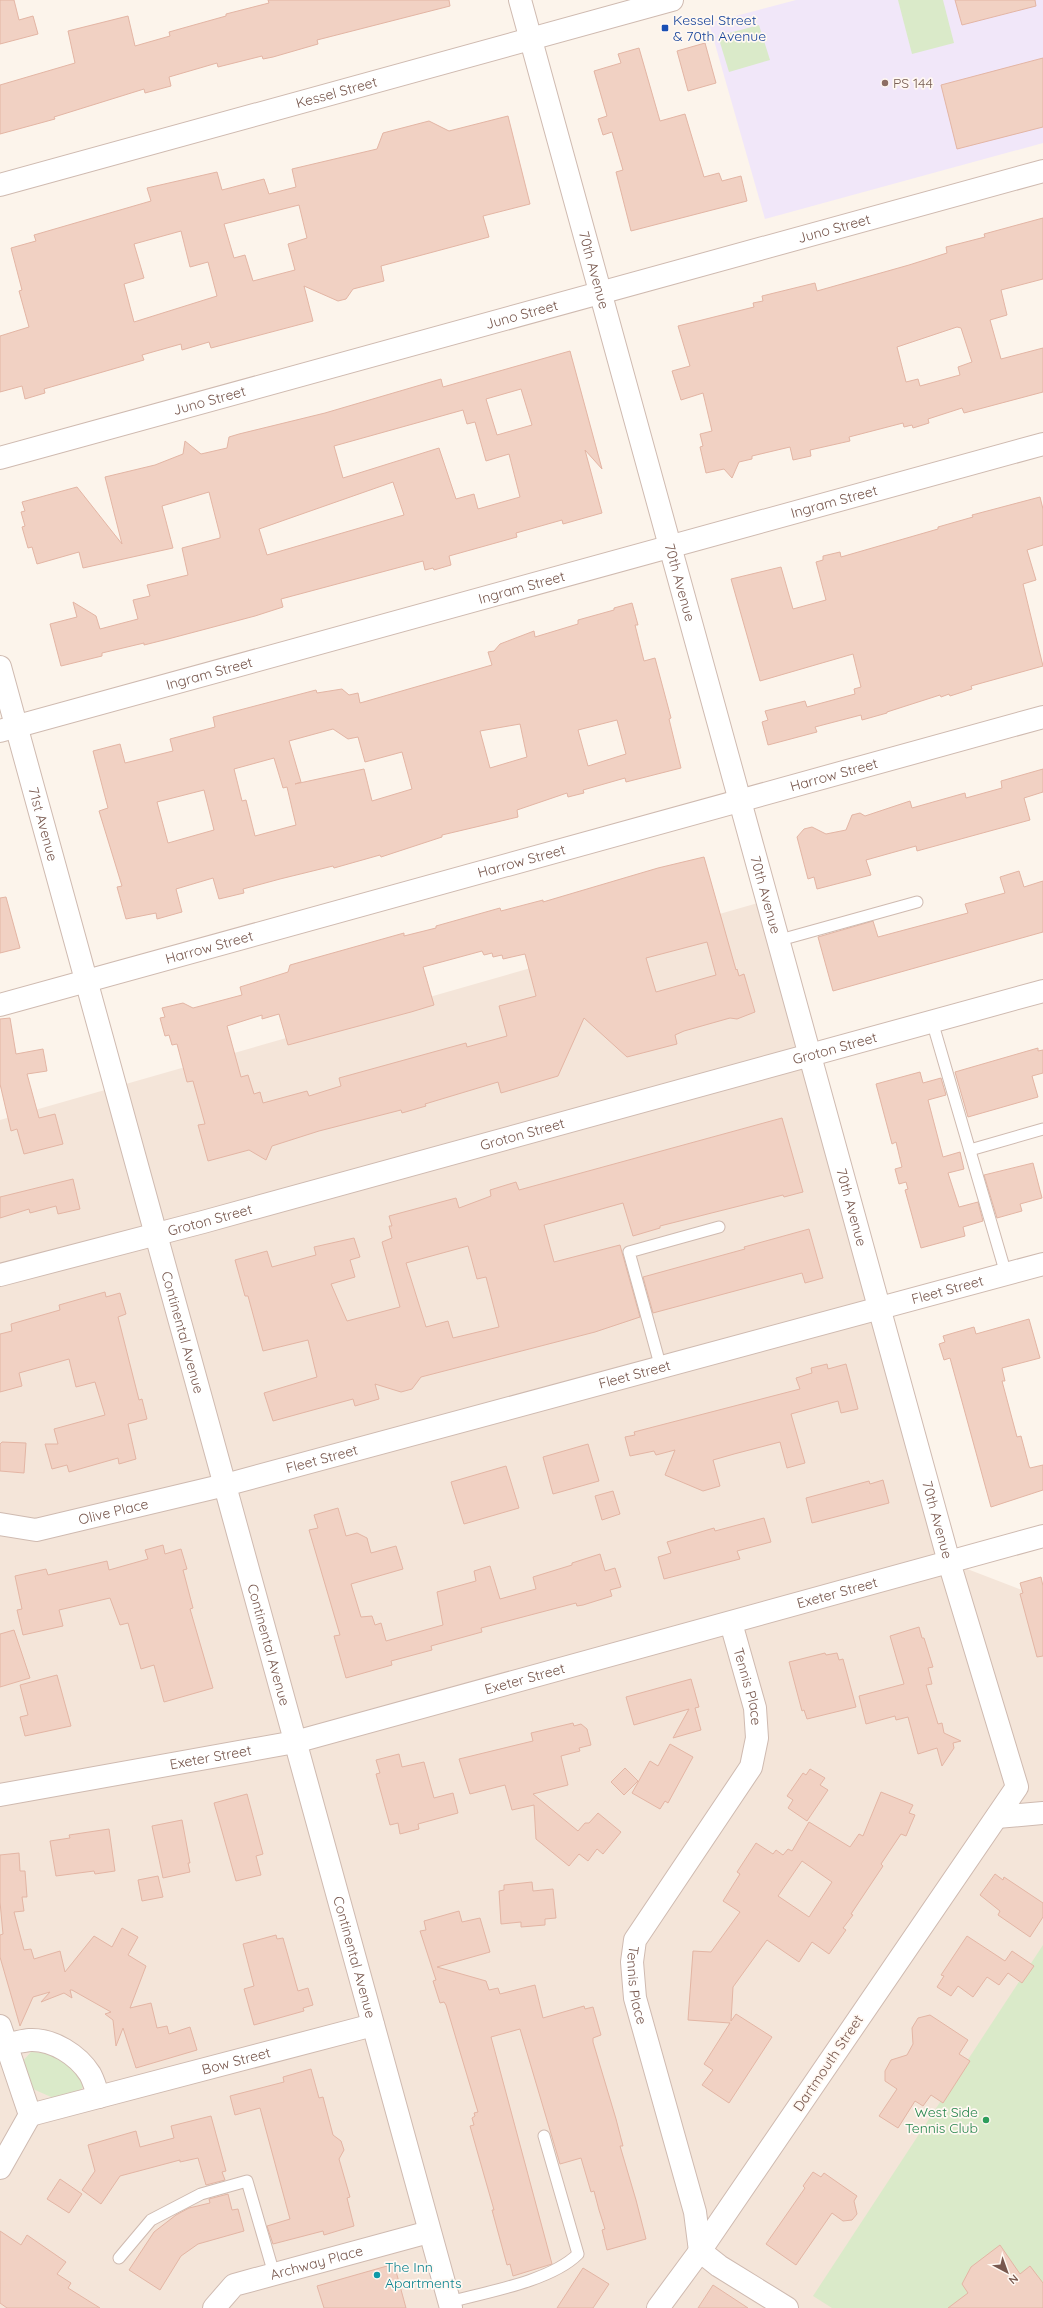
<svg xmlns="http://www.w3.org/2000/svg" width="1043" height="2308" viewBox="0 0 1043 2308" font-family="Quicksand,sans-serif">
	<style>
		.residential { fill: #f4e5d9 }
		.education { fill: #f1e7f9 }
		.green { fill: #daeac9 }
		.building { fill: #f1d1c3; stroke: #e3b5a4; fill-rule: evenodd }
		.lines { fill: none; stroke-linecap: round; stroke-linejoin: round }
		.service-casing { stroke: #cfbab0; stroke-width: 13 }
		.minor-casing { stroke: #cfbab0; stroke-width: 24 }
		.service { stroke: #fff; stroke-width: 11 }
		.minor { stroke: #fff; stroke-width: 22 }
		.transit-dot { fill: #1a4fb4; stroke: #fff8f2; stroke-width: 1.5 }
		.education-dot { fill: #8d6e63; stroke: #fff8f2; stroke-width: 1.5 }
		.leisure-dot { fill: #2e9e5b; stroke: #fff8f2; stroke-width: 1.5 }
		.culture-dot { fill: #0f9aa8; stroke: #fff8f2; stroke-width: 1.5 }
		.labels { text-anchor: middle; stroke-width: 3.5; stroke-linejoin: round; paint-order: stroke }
		.transit-label { font-size: 14px; fill: #164399; stroke: #fff8f2; text-anchor: start }
		.education-label { font-size: 14px; fill: #785e54; stroke: #fff8f2; text-anchor: start }
		.street-label { font-size: 14px; fill: #78584e; stroke: #fff8f2 }
		.leisure-label { font-size: 14px; fill: #27864d; stroke: #fff8f2; text-anchor: end }
		.culture-label { font-size: 14px; fill: #0d838f; stroke: #fff8f2; text-anchor: start }
	</style>
	<rect width="100%" height="100%" fill="#fcf4eb"/>
	<path class="residential" d="M768,900L949,1562L1043,1598V2308H0V1120Z"/>
	<path class="education" d="M796,0H1043V143L765,219L709,23Z"/>
	<g class="green">
		<path d="M898,0H943L954,43L912,54Z"/>
		<path d="M759,25L770,60L729,72L718,36Z"/>
		<path d="M1043,1945V2308H832L813,2296Z"/>
		<path d="M31,2052C56,2053 78,2060 83,2087C66,2108 52,2097 31,2088L21,2063Z"/>
	</g>
	<g class="building">
		<path d="M0,0H14L19,20L33,16L38,34L0,44Z"/>
		<path d="M268,0H449L450,6L317,40L318,44L273,57L263,59L262,56L218,67L217,63L169,77L171,86L145,93L144,89L54,117L55,119L0,134V85L75,63L68,31L128,16L135,46L170,36L169,32L226,16V14L269,3Z"/>
		<path d="M955,0H1035L1036,6L962,25Z"/>
		<path d="M705,43L716,83L688,91L677,51Z"/>
		<path d="M639,48L660,121L685,114L704,177L719,173L722,181L741,176L747,201L631,231L616,172L623,170L612,132L603,135L598,119L607,116L594,71L621,63L618,54Z"/>
		<path d="M1043,58V127L957,149L941,85Z"/>
		<path d="M508,116L530,204L483,216L489,237L381,266L384,281L353,289L346,299L338,301L304,286L313,321L211,348L209,342L182,350L181,344L142,355L144,360L44,389L45,393L25,399L22,386L0,392V336L29,327L19,291L22,290L11,248L36,241L34,235L151,201L147,188L217,172L222,190L264,179L269,194L296,187L292,169L377,149L383,133L429,121L449,131ZM299,205L307,238L288,244L295,270L253,281L245,255L234,258L224,224ZM181,231L190,267L208,262L217,296L134,322L124,284L144,278L134,244Z"/>
		<path d="M1043,218V279L1001,290L1007,315L990,320L1001,359L1043,348V392L964,413L962,408L928,419L929,423L913,428L912,425L904,427L903,423L849,437L850,441L810,450L811,456L793,460L790,447L752,456V459L739,462L732,478L724,469L706,473L700,447L703,446L700,434L712,431L703,393L681,400L672,371L690,366L678,326L754,307L753,303L763,301L762,296L815,283L817,291L909,265L947,253L946,247L985,237L984,234ZM957,327L961,328L972,362L958,367L960,375L920,386L918,379L906,382L897,347Z"/>
		<path d="M570,351L602,469L585,450L602,513L563,524L562,520L516,533L517,537L449,556L451,565L434,570L433,568L425,570L423,561L281,599L283,607L255,616L168,639L144,645V643L102,653V656L61,666L50,624L77,617L73,602L96,616L100,629L138,619L133,600L150,596L147,585L188,575L182,548L220,538V535L209,492L162,506L173,548L83,568L79,552L37,564L32,547L28,548L22,527L25,526L21,512L25,511L22,502L77,487L122,544L105,477L155,465L183,454L185,441L201,454L227,448L229,437L239,434L325,413L441,379L443,387ZM521,389L532,425L497,435L486,399ZM463,410L467,424L475,422L486,461L509,454L520,497L478,509L474,494L456,499L439,448L343,478L334,446ZM393,482L404,515L267,555L259,529Z"/>
		<path d="M1040,497L1043,509V545L1027,550L1036,580L1023,584L1043,666L971,686L972,689L950,696L949,694L941,697L940,695L887,712V713L862,720L861,715L815,727L817,732L768,745L762,722L768,720L765,711L805,701L807,707L855,694L854,689L861,687L853,654L760,681L731,579L781,567L793,609L826,600L816,562L823,560V556L840,552L841,557L938,529V527L973,517L972,515Z"/>
		<path d="M632,603L638,625H635L644,661L655,658L671,718L669,719L681,768L626,782L625,778L583,790L584,793L568,797L567,793L517,810L518,817L442,835V837L381,857L380,855L334,868L333,866L280,879L243,889L244,893L219,899L213,878L176,889L182,912L157,919L156,913L126,919L117,887L122,886L99,811L108,808L93,751L120,744L125,763L173,751L170,739L215,727L213,717L316,690L317,693L342,689L349,695L358,693L360,703L492,665L488,652L494,651L500,644L534,631L535,637L578,624V620L614,610V608ZM617,720L626,754L588,766L578,730ZM520,724L527,757L490,768L480,731ZM333,729L348,739L358,737L365,762L402,752L412,789L372,801L364,769L295,784L301,782L289,741ZM274,758L283,788L287,787L296,825L255,836L246,800L242,801L234,769ZM204,790L214,830L168,843L157,802Z"/>
		<path d="M1043,769V792L1024,798L1030,820L917,851L916,846L866,860L871,875L817,889L814,877L808,879L797,837L804,829L812,827L826,834L846,830L852,815L860,813L865,816L910,801L912,808L965,793L966,798L1002,788L1001,781Z"/>
		<path d="M704,857L736,970L737,969L739,976L744,974L755,1012L737,1019L730,1018L684,1031L675,1035L677,1044L627,1057L584,1018L558,1076L501,1093L498,1082L425,1104L426,1106L402,1113L401,1110L319,1131L272,1146L266,1160L249,1150L208,1161L198,1125L205,1124L193,1081L187,1082L177,1044L172,1045L169,1035L165,1036L160,1018L165,1017L162,1008L183,1003L193,1008L242,995L240,987L288,972L290,965L404,933V936L436,928V926L500,908L501,911L543,900V902L658,868ZM707,942L716,975L656,992L646,958ZM482,951L484,955L492,953L493,957L502,955L503,959L525,954L536,996L499,1006L507,1036L467,1047L466,1043L339,1078L341,1086L309,1096L307,1091L263,1103L260,1092L254,1094L248,1075L241,1077L227,1026L262,1015V1019L279,1014L288,1045L411,1012L434,1005L423,967Z"/>
		<path d="M1019,871L1024,887L1043,881V932L833,991L818,937L873,921L878,937L968,913L965,904L1005,893L1000,877Z"/>
		<path d="M6,897L20,948L0,953V898Z"/>
		<path d="M10,1018L16,1054L43,1049L47,1071L27,1074L39,1118L55,1114L63,1144L24,1154L17,1129L11,1131L0,1084V1019Z"/>
		<path d="M1038,1048V1051L1043,1050V1073L1032,1076L1038,1097L968,1117L955,1072Z"/>
		<path d="M920,1072L923,1083L941,1078L946,1095L928,1100L943,1157L960,1152L964,1169L948,1173L959,1207L978,1202L983,1221L963,1227L965,1236L921,1248L905,1190L908,1189L906,1182L899,1184L895,1169L902,1167L896,1142L892,1144L876,1084Z"/>
		<path d="M782,1118L803,1192L784,1197L783,1195L660,1226V1228L633,1236L623,1203L544,1225L554,1262L620,1245L640,1317L595,1332L421,1377L412,1389L401,1392L375,1384L379,1399L355,1406L353,1399L273,1421L264,1393L317,1377L308,1340L263,1351L248,1296H245L235,1260L267,1251L272,1267L316,1255L314,1247L354,1238L360,1257L350,1260L355,1277L331,1284L347,1321L400,1307L382,1242L392,1238L389,1226H392L389,1216L456,1198L459,1208L491,1196L490,1190L516,1182L519,1190ZM468,1246L477,1279L486,1277L499,1327L453,1338L448,1321L426,1327L406,1263Z"/>
		<path d="M1033,1163L1042,1198L1020,1204L1022,1211L997,1218L984,1175Z"/>
		<path d="M73,1179L80,1209L58,1214L56,1206L30,1213L29,1209L0,1218V1197Z"/>
		<path d="M809,1229L823,1278L805,1283L802,1273L653,1313L643,1277L745,1249L744,1247Z"/>
		<path d="M105,1292L106,1297L120,1293L126,1314L118,1317L139,1400L142,1399L147,1419L128,1424L136,1459L119,1464L118,1458L69,1472L67,1465L52,1469L45,1444H58L54,1429L105,1415L95,1382L76,1387L69,1359L19,1373L22,1386L0,1392V1334L12,1331L11,1324L60,1310L59,1305Z"/>
		<path d="M1029,1319L1040,1358L1002,1368L1005,1381H1002L1017,1437L1021,1436L1029,1466L1030,1468L1043,1465V1490L991,1507L950,1358L944,1360L939,1344L945,1342L943,1336L974,1327L976,1334Z"/>
		<path d="M827,1364L828,1369L846,1364L858,1409L841,1413L838,1401L791,1414L805,1463L787,1468L780,1442L734,1454L713,1460L720,1486L703,1491L665,1475L675,1450L656,1455L654,1451L630,1456L625,1437L635,1435L634,1432L800,1389L796,1378L812,1373L811,1368Z"/>
		<path d="M2,1442L26,1443L24,1473L0,1471V1444Z"/>
		<path d="M588,1444L599,1481L553,1494L543,1457Z"/>
		<path d="M506,1466L519,1508L464,1524L451,1482Z"/>
		<path d="M883,1480L889,1503L812,1523L806,1498L869,1481L870,1484Z"/>
		<path d="M613,1491L620,1514L602,1520L595,1496Z"/>
		<path d="M338,1508L346,1536L357,1533L367,1538L371,1553L396,1546L403,1569L351,1584L361,1617L372,1616L375,1625L381,1623L386,1641L443,1625L437,1592L476,1581L474,1571L490,1566L500,1599L536,1589L533,1577L572,1565V1563L600,1554L605,1571L615,1568L621,1587L610,1590L612,1596L583,1605L577,1606L576,1603L481,1628L482,1632L431,1646L432,1650L391,1661L392,1665L346,1678L334,1636L340,1635L309,1530L318,1528L314,1515Z"/>
		<path d="M764,1518L771,1542L737,1551L740,1559L664,1579L658,1557L671,1553L667,1542L714,1528L715,1531Z"/>
		<path d="M163,1545L165,1554L181,1549L187,1569L183,1570L193,1608L190,1609L213,1688L164,1702L154,1665L141,1669L128,1623L120,1625L110,1598L59,1610L63,1626L23,1635L17,1610L22,1609L15,1576L46,1569L48,1575L107,1561L109,1570L148,1559L145,1550Z"/>
		<path d="M1041,1577L1043,1586V1656L1037,1657L1020,1594L1023,1593L1020,1583Z"/>
		<path d="M919,1627L922,1638H924L933,1667L928,1668L932,1684L926,1685L938,1724L942,1723L944,1733L961,1741L953,1743L954,1748L942,1766L937,1748L918,1754L908,1717L896,1720L895,1716L866,1724L859,1696L904,1684L890,1636Z"/>
		<path d="M14,1630L30,1678L0,1687V1634Z"/>
		<path d="M825,1653L826,1655L837,1653L839,1660L843,1659L856,1707L807,1719L804,1710L802,1711L789,1662Z"/>
		<path d="M57,1675L71,1726L25,1736L20,1717L28,1715L20,1685Z"/>
		<path d="M691,1679L699,1707L695,1708L701,1730L673,1738L689,1709L634,1725L626,1697Z"/>
		<path d="M573,1723L574,1726L581,1724L587,1729L591,1745L579,1748L580,1751L561,1756L568,1785L533,1794L578,1831L585,1823H589L598,1813L621,1832L603,1854L597,1849L588,1861L579,1854L569,1866L536,1839L534,1805L512,1810L505,1785L470,1794L459,1759L533,1741L531,1733Z"/>
		<path d="M670,1744L693,1757L668,1803L665,1801L660,1809L632,1793L650,1761L658,1766Z"/>
		<path d="M399,1754L402,1767L424,1762L434,1798L453,1793L458,1813L418,1824L419,1829L400,1834L398,1823L390,1825L376,1774L380,1773L376,1760Z"/>
		<path d="M625,1768L638,1781L624,1795L611,1782Z"/>
		<path d="M810,1769L825,1778L820,1785L828,1790L807,1821L788,1808L793,1800L787,1796L803,1773L806,1775Z"/>
		<path d="M881,1792L913,1805L909,1813L915,1815L906,1836L901,1834L881,1864L883,1866L851,1914L853,1915L843,1928L846,1930L829,1954L812,1942L799,1962L767,1940L733,1987L731,2021L736,2014L772,2037L729,2103L702,2085L713,2070L704,2064L730,2023L688,2020L693,1951L711,1952L740,1912L723,1901L740,1874L737,1872L756,1843L773,1854L776,1850L783,1855L788,1849L792,1851L809,1822L850,1847L859,1834L863,1836ZM802,1861L832,1882L809,1917L778,1896Z"/>
		<path d="M247,1794L263,1854L256,1856L261,1875L236,1881L214,1803Z"/>
		<path d="M182,1820L190,1863H188L190,1872L163,1878L152,1826Z"/>
		<path d="M109,1829L115,1871L95,1874L94,1871L56,1876L50,1841L70,1838L69,1835Z"/>
		<path d="M19,1853L20,1871H25L27,1897H22L24,1911L14,1912L24,1950L31,1949L34,1959L60,1951L65,1972L94,1936L112,1947L122,1928L138,1937L128,1955L146,1966L130,2008L151,2003L157,2028L167,2026L169,2034L190,2027L197,2050L136,2068L123,2028L116,2046L113,2020L105,2014L111,2012L72,1990H70L72,1998L64,1993L41,2002L50,1992L33,1997L20,2026L0,1957V1935L3,1934L0,1902V1855Z"/>
		<path d="M995,1874L1003,1880L1004,1877L1043,1903V1917L1030,1937L998,1915L1000,1911L980,1895Z"/>
		<path d="M158,1876L163,1897L142,1901L138,1880Z"/>
		<path d="M532,1882L533,1891L553,1889L556,1918L545,1919V1925L521,1927V1922L501,1924L499,1891L504,1890V1885Z"/>
		<path d="M459,1911L462,1922L480,1918L490,1952L437,1967L486,1981L489,1990L498,1988L500,1994L535,1985L543,2018L584,2006L585,2009L593,2007L601,2035L593,2038V2042L616,2119L623,2146H620L636,2200L646,2239L607,2250L602,2230L605,2229L599,2210L594,2191L591,2192L581,2158L560,2164L520,2029L491,2037L552,2264L513,2276L510,2264L507,2265L492,2210H494L470,2126L474,2125L472,2118L475,2116L474,2113L478,2112L446,2005L444,2002L440,2003L433,1981L436,1980L420,1931L426,1930L424,1921Z"/>
		<path d="M276,1935L277,1939L283,1938L298,1991L308,1988L313,2005L303,2008L304,2011L254,2025L244,1989L254,1986L243,1944Z"/>
		<path d="M967,1936L1005,1961L1012,1951L1034,1966L1022,1983L1008,1973L999,1985L987,1977L973,1997L958,1986L951,1996L937,1987L944,1976L941,1975Z"/>
		<path d="M930,2015L968,2040L959,2054L970,2061L943,2103L931,2095L923,2106L915,2101L898,2128L879,2116L897,2089L885,2081V2071L891,2060L907,2055L913,2044L912,2028L918,2018Z"/>
		<path d="M311,2069L319,2098L323,2097L333,2135L341,2141L344,2150L339,2159L350,2197L347,2198L354,2226L324,2235L323,2231L273,2244L267,2226L290,2219L260,2108L235,2115L230,2096L284,2082L283,2077Z"/>
		<path d="M211,2116L226,2171L222,2172L225,2180L206,2185L198,2158L180,2162V2160L120,2176L101,2204L82,2190L95,2171L88,2145L136,2131L140,2147L174,2138L171,2126Z"/>
		<path d="M813,2172L821,2177L824,2173L857,2196L854,2201L857,2214L852,2220L843,2221L832,2213L796,2265L766,2244L805,2188L803,2186Z"/>
		<path d="M60,2179L82,2194L69,2213L47,2199Z"/>
		<path d="M228,2194L232,2210L238,2209L244,2231L198,2244L181,2256L160,2290L129,2270L154,2232L176,2215L189,2208L210,2203L209,2199Z"/>
		<path d="M0,2231L21,2245L27,2235L66,2262L57,2274L71,2283L68,2288L100,2308H7L0,2303Z"/>
		<path d="M1000,2245L1020,2274L1030,2266L1043,2283V2308H948L968,2293L962,2284L971,2267Z"/>
		<path d="M394,2264L406,2308H324L317,2286Z"/>
		<path d="M583,2268L609,2284L593,2308H557Z"/>
		<path d="M713,2285L748,2308H698Z"/>
	</g>
	<g class="lines">
		<defs>
			<g id="service">
				<path d="M780,940L917,902"/>
				<path d="M932,1021L1006,1274"/>
				<path d="M970,1150L1043,1129"/>
				<path d="M661,1368L629,1252L719,1227"/>
				<path d="M119,2258L151,2220L201,2194L247,2181L274,2274"/>
				<path d="M449,2302C487,2292 551,2281 578,2254L544,2136"/>
			</g>
			<g id="minor">
				<path id="s1" d="M520,0L949,1562L1017,1787L700,2251L658,2308"/>
				<path id="s2" d="M0,185L672,0"/>
				<path id="s3" d="M0,458L1043,171"/>
				<path id="s4" d="M0,667L451,2308"/>
				<path id="s5" d="M0,731L1043,444"/>
				<path id="s6" d="M0,1005L1043,717"/>
				<path id="s7" d="M0,1275L203,1222L1043,991"/>
				<path id="s8" d="M0,1524L36,1530L225,1485L1043,1264"/>
				<path id="s9" d="M731,1623L755,1708L757,1738L751,1767L635,1940L632,1962L635,1998L695,2212L700,2251L719,2266L787,2308"/>
				<path id="s10" d="M0,1795L295,1742L1043,1536"/>
				<path d="M997,1817L1043,1813"/>
				<path d="M0,2026L30,2115"/>
				<path d="M5,2044C13,2043 22,2041 30,2040C53,2039 78,2055 90,2074C94,2081 96,2090 99,2097"/>
				<path id="s11" d="M30,2115L373,2025"/>
				<path d="M0,2168L30,2115"/>
				<path id="s12" d="M214,2308L234,2285L429,2232"/>
			</g>
		</defs>
		<use href="#service" class="service-casing"/>
		<use href="#minor" class="minor-casing"/>
		<use href="#service" class="service"/>
		<use href="#minor" class="minor"/>
	</g>
	<rect class="transit-dot" x="661" y="24" width="8" height="8" rx="2"/>
	<circle class="education-dot" cx="885" cy="83" r="4"/>
	<circle class="leisure-dot" cx="986" cy="2120" r="4"/>
	<circle class="culture-dot" cx="377" cy="2275" r="4"/>
	<g class="labels">
		<g class="transit-label">
			<text x="673" y="25">Kessel Street<tspan x="673" dy="16">&amp; 70th Avenue</tspan></text>
		</g>
		<g class="education-label">
			<text x="893" y="88">PS 144</text>
		</g>
		<g class="street-label">
			<text dy="5" stroke="none"><textPath href="#s2" startOffset="349">Kessel Street</textPath></text>
			<text dy="5" stroke="none"><textPath href="#s3" startOffset="865">Juno Street</textPath></text>
			<text dy="5" stroke="none"><textPath href="#s1" startOffset="280">70th Avenue</textPath></text>
			<text dy="5" stroke="none"><textPath href="#s3" startOffset="541">Juno Street</textPath></text>
			<text dy="5" stroke="none"><textPath href="#s3" startOffset="217">Juno Street</textPath></text>
			<text dy="5" stroke="none"><textPath href="#s5" startOffset="865">Ingram Street</textPath></text>
			<text dy="5" stroke="none"><textPath href="#s1" startOffset="604">70th Avenue</textPath></text>
			<text dy="5" stroke="none"><textPath href="#s5" startOffset="541">Ingram Street</textPath></text>
			<text dy="5" stroke="none"><textPath href="#s5" startOffset="217">Ingram Street</textPath></text>
			<text dy="5" stroke="none"><textPath href="#s6" startOffset="865">Harrow Street</textPath></text>
			<text dy="5" stroke="none"><textPath href="#s4" startOffset="163">71st Avenue</textPath></text>
			<text dy="5" stroke="none"><textPath href="#s6" startOffset="541">Harrow Street</textPath></text>
			<text dy="5" stroke="none"><textPath href="#s1" startOffset="928">70th Avenue</textPath></text>
			<text dy="5" stroke="none"><textPath href="#s6" startOffset="217">Harrow Street</textPath></text>
			<text dy="5" stroke="none"><textPath href="#s7" startOffset="865">Groton Street</textPath></text>
			<text dy="5" stroke="none"><textPath href="#s7" startOffset="541">Groton Street</textPath></text>
			<text dy="5" stroke="none"><textPath href="#s1" startOffset="1252">70th Avenue</textPath></text>
			<text dy="5" stroke="none"><textPath href="#s7" startOffset="217">Groton Street</textPath></text>
			<text dy="5" stroke="none"><textPath href="#s8" startOffset="979">Fleet Street</textPath></text>
			<text dy="5" stroke="none"><textPath href="#s4" startOffset="690">Continental Avenue</textPath></text>
			<text dy="5" stroke="none"><textPath href="#s8" startOffset="655">Fleet Street</textPath></text>
			<text dy="5" stroke="none"><textPath href="#s8" startOffset="331">Fleet Street</textPath></text>
			<text dy="5" stroke="none"><textPath href="#s8" startOffset="116">Olive Place</textPath></text>
			<text dy="5" stroke="none"><textPath href="#s1" startOffset="1576">70th Avenue</textPath></text>
			<text dy="5" stroke="none"><textPath href="#s10" startOffset="862">Exeter Street</textPath></text>
			<text dy="5" stroke="none"><textPath href="#s4" startOffset="1014">Continental Avenue</textPath></text>
			<text dy="5" stroke="none"><textPath href="#s10" startOffset="538">Exeter Street</textPath></text>
			<text dy="5" stroke="none"><textPath href="#s9" startOffset="66">Tennis Place</textPath></text>
			<text dy="5" stroke="none"><textPath href="#s10" startOffset="214">Exeter Street</textPath></text>
			<text dy="5" stroke="none"><textPath href="#s4" startOffset="1338">Continental Avenue</textPath></text>
			<text dy="5" stroke="none"><textPath href="#s9" startOffset="402">Tennis Place</textPath></text>
			<text dy="5" stroke="none"><textPath href="#s11" startOffset="213">Bow Street</textPath></text>
			<text transform="translate(828 2063) rotate(-56)" y="5">Dartmouth Street</text>
			<text dy="5" stroke="none"><textPath href="#s12" startOffset="116">Archway Place</textPath></text>
		</g>
		<g class="leisure-label">
			<text x="978" y="2117">West Side<tspan x="978" dy="16">Tennis Club</tspan></text>
		</g>
		<g class="culture-label">
			<text x="385" y="2272">The Inn<tspan x="385" dy="16">Apartments</tspan></text>
		</g>
	</g>
	<g transform="translate(1007 2272) rotate(139)" stroke="#fff8f2" stroke-width="3" paint-order="stroke">
	<path d="M0-3L7 15L0 10L-7 15Z" fill="#78584e"/>
	<text y="-6" font-size="11" font-weight="bold" text-anchor="middle" fill="#78584e">N</text>
	</g>
</svg>
